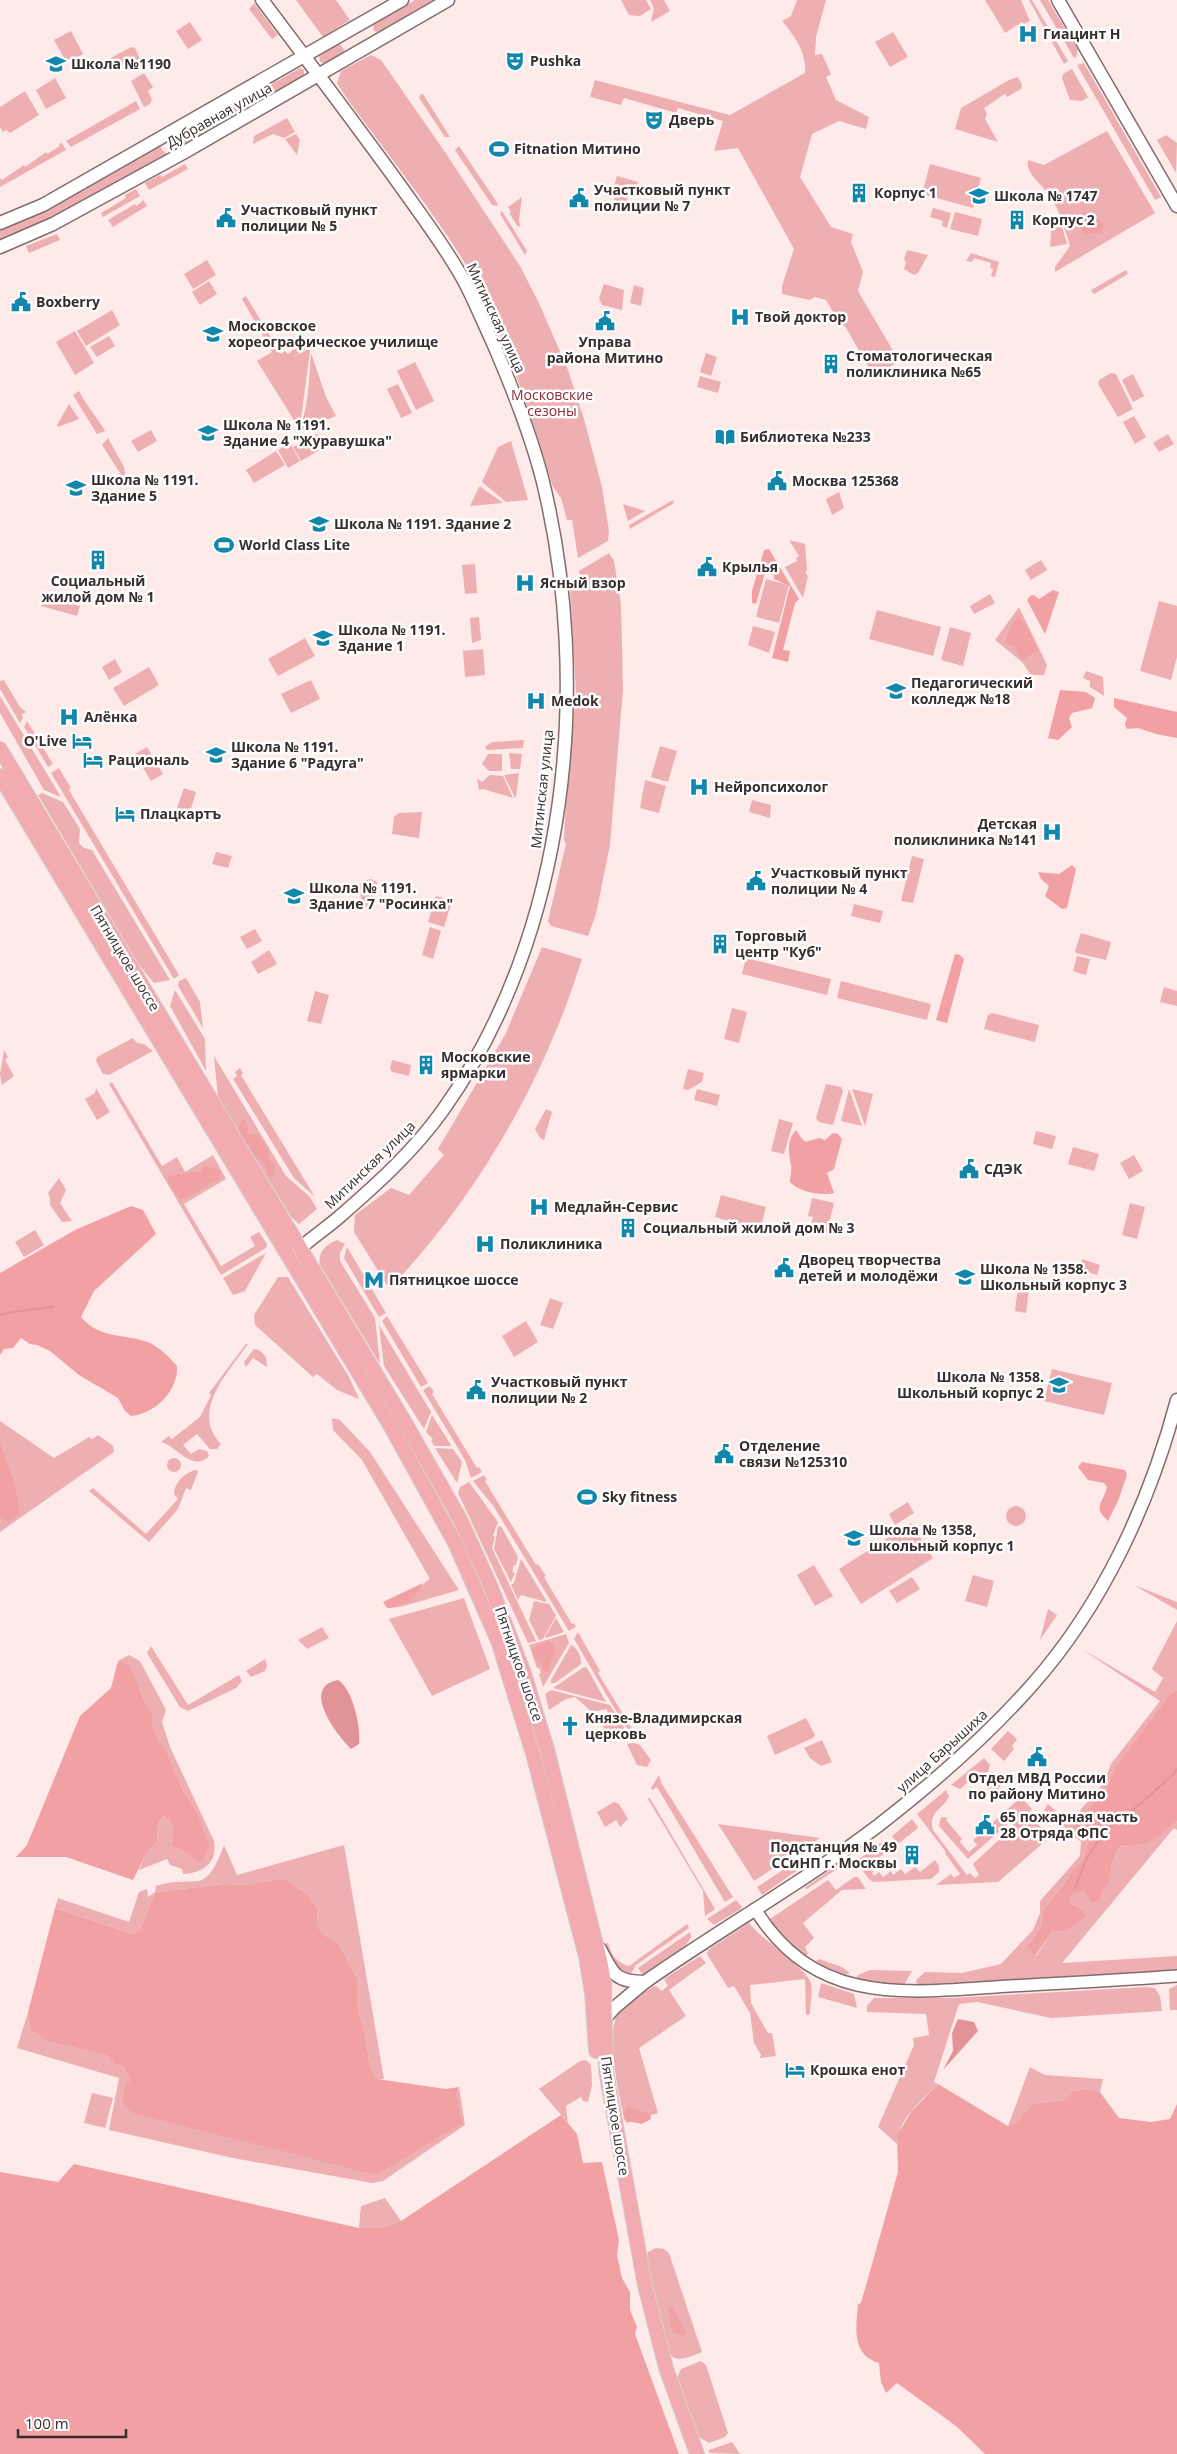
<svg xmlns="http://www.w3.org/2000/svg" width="1177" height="2454" viewBox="0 0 1177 2454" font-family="'Open Sans',sans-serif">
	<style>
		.green { fill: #edafb1 }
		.forest { fill: #f1a0a4 }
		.water { fill: #e29397 }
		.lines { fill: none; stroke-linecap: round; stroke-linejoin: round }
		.stream { stroke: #e29397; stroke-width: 2 }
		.tertiary-casing { stroke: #826c6c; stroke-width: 14 }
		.secondary-casing { stroke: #826c6c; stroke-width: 15 }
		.primary-casing { stroke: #d3d1d1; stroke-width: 16 }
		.tertiary { stroke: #fff; stroke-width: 11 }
		.secondary { stroke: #fff; stroke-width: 12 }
		.primary { stroke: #f2abb0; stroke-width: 14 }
		.labels { text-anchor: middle; stroke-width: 5; stroke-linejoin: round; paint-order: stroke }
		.poi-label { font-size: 14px; font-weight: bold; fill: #382e2e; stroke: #fdfdfd; text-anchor: start }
		.street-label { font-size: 14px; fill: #382e2e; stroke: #fdfdfd }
		.park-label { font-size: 14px; fill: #892c38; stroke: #fdfdfd }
	</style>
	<rect width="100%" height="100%" fill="#ffeaea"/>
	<g class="green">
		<path d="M296,0H336L350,20L323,37Z"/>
		<path d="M415,0H433L378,32L374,31L373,24Z"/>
		<path d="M621,0H646L651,9L640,16L629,15Z"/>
		<path d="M650,0H664L670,11L651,22L654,8Z"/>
		<path d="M797,0H826L816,37L815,55L822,54L831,74L826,77L836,100L869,117L866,129L839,121L812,134L800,177L831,227L853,234L851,242L863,272L858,291L899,361L874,377L845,326H841L826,300L815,297L810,300L782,294V286L794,249L738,148L714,151L723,121L678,108L676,113L624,98L621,105L590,97L595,80L730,115L805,73C807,53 794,35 782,21L791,16Z"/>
		<path d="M985,0H1021L1030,21L1024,24L1022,22L1005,33Z"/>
		<path d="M1029,0H1032L1068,61L1064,64Z"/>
		<path d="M1040,0H1048L1078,50L1076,57L1074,58Z"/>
		<path d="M254,3L278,35L272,39L249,9Z"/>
		<path d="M190,22L202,40L188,49L176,31Z"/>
		<path d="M71,31L83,54L67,63L54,40Z"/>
		<path d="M893,32L908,57L890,67L875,42Z"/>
		<path d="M339,43L345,51L325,63L320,62L319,55Z"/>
		<path d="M131,47L135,48L140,59L115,70L109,59Z"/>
		<path d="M371,55L381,60L445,152L520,266L539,303L568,370L584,419L602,487L609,531L608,541L578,558L572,520H567L561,498L553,487C529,412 506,334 466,265C438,219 404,176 372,132C360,116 347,100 337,83L341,71Z"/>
		<path d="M1084,63L1161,197L1155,200L1077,65Z"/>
		<path d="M300,68L304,70V76L263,99L262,94L259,91Z"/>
		<path d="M1072,69L1088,97L1082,101L1070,100L1062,78L1063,74Z"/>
		<path d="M144,73L153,87L148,91L152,99L150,104L144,107L131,81Z"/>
		<path d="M1018,77L1022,85L1021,89L1007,97L1005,94L984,108L987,114L985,119L998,142L955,129L961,108L1009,80Z"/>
		<path d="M55,78L66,98L46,109L36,90Z"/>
		<path d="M25,91L39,115L10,133L6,130L3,132L0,127V107Z"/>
		<path d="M421,94H423L450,137H445L419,98Z"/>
		<path d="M251,95L255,98V103L175,149L170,146L171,141Z"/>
		<path d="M136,101L140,109L71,147L66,141Z"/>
		<path d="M287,118L295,132L284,138L273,134L253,144L254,136Z"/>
		<path d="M1107,131L1155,213L1055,272V267L1070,246C1064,227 1059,207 1047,192C1040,183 1025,172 1028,160L1044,165Z"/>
		<path d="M296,134L300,140L297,155L285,139Z"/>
		<path d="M1166,135L1177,143L1176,173L1157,140Z"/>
		<path d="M62,143L66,150L0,187V178L2,180L24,165L25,167L46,152L47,154L60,146L59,144Z"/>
		<path d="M161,146L162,150L167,154L43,222L0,240V230L82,191Z"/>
		<path d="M459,146L498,204L496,206L492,205L455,150Z"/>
		<path d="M185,164L188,169L149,190L145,183L160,175L162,177Z"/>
		<path d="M930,164L981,178L973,208L922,194Z"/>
		<path d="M617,176L638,182L634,195L629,193L626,204L614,200L616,191L613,190Z"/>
		<path d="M136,189L140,196L103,217L101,213L126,198L125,195Z"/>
		<path d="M522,197L519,220L520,226L518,227L509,213L511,212L508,207Z"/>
		<path d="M143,200L147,206L113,227L108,220L135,204L137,206Z"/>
		<path d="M933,208L951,213L947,228L942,226L943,221L930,217Z"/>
		<path d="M502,211L527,251L525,255L500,214Z"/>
		<path d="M955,212L982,219L978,236L950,229Z"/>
		<path d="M1060,220L1067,244L1050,247L1052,221Z"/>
		<path d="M57,234L60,240L29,253L26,246Z"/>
		<path d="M907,250L928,255L918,273L914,275L904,269L906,263L904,259Z"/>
		<path d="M971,253L999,262L995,277L991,276L993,269L990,268L991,263L974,258L972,262L966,261Z"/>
		<path d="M207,260L216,275L193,289L184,274Z"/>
		<path d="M1126,270L1128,274L1094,294L1091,290Z"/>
		<path d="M209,281L217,294L200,305L192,292Z"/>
		<path d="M604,284L624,290L622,310L602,305L599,298Z"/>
		<path d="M634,285L644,288L641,306L630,303Z"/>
		<path d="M246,296L281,354L285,351L288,354L292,351L291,348L302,342L306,349L293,357L309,349L310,351L301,419L297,425L257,361L272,352L242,299Z"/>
		<path d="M112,310L120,325L86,346L77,331Z"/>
		<path d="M75,331L94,363L75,375L56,342Z"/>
		<path d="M109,336L115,346L97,357L90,347Z"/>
		<path d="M311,353L326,397L336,416L299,431C309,406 309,377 311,353Z"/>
		<path d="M706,353L717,357L711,376L700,372Z"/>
		<path d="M415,362L434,401L416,410L397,371Z"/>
		<path d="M1111,373L1116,374L1133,409L1118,417L1098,384L1099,380Z"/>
		<path d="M1133,374L1144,396L1133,402L1122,380Z"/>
		<path d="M700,376L721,382L718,393L697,387Z"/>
		<path d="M398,384L412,413L401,418L387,389Z"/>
		<path d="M79,391C86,405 97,417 105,431L97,434L73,395Z"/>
		<path d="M69,404L79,419L58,427L57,425Z"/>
		<path d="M1134,416L1146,437L1135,444L1123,422Z"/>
		<path d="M151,430L157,441L138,452L131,441Z"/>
		<path d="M317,434L325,447L301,461L293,447Z"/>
		<path d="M1168,434L1174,444L1159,452L1153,443Z"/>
		<path d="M108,438L124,467L127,484L102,445Z"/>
		<path d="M511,441L528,500L506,502L482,482L498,447Z"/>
		<path d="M290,443L300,461L288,468L278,450Z"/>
		<path d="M276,451L285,465L254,483L246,470Z"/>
		<path d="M479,487H481L503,503L470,506Z"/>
		<path d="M839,492L844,508L832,515L826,499Z"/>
		<path d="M673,500L674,503L630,529L629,525Z"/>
		<path d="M623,504L645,511L628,521Z"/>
		<path d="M789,540L805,544L807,570L805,572L808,576L803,598L785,567L797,561L796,558L799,556Z"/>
		<path d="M609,553L614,561L621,604L623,690L610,845L596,914L588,936L551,926L548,921L566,844L564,840L565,816L576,692L570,588L571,586L581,582L579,571Z"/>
		<path d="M1041,560L1047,570L1031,580L1025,570Z"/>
		<path d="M475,564L477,593L465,594L462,565Z"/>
		<path d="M766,579L789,585L779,623L756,617Z"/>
		<path d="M990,594L995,603L974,614L970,606Z"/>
		<path d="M44,597L80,606L77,616L41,606Z"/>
		<path d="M1159,601L1177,606V657L1171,680L1140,671Z"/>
		<path d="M1019,607L1047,665L1044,675H1031L1022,662L995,640Z"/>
		<path d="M877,610L941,627L933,656L869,639Z"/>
		<path d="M479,617L481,640L472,643L470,618Z"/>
		<path d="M753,626L775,632L769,653L748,645Z"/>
		<path d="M950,627L971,633L963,666L941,660Z"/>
		<path d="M305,638L315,656L278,676L268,659Z"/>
		<path d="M483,649L485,675L465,677L463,651Z"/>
		<path d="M115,659L122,672L109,680L102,667Z"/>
		<path d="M149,667L159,685L124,706L113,688Z"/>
		<path d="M1086,671L1103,677L1104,696L1090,687V681L1083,678Z"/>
		<path d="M4,680L20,707L26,712L22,714L23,718L20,723L0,689V681Z"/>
		<path d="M311,680L320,699L291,713L281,694Z"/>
		<path d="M0,696L61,797L44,790L0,713Z"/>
		<path d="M27,721L53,764L48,767L24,727Z"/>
		<path d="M524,740L523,748L487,750L485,747L492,742Z"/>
		<path d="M660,746L677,751L668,782L651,777Z"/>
		<path d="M147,747L163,774L151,781L135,754Z"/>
		<path d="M509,753L522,754L520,769H511Z"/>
		<path d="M488,754H502V771H489L482,764Z"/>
		<path d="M59,768L71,788L69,790L179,975L174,979L51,773Z"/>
		<path d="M519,773L516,797L515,798L504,775Z"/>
		<path d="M490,775L503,776L513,798L483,789L479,790L477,778L482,782Z"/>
		<path d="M645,780L666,786L659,813L640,808Z"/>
		<path d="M184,788L196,792L190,812L177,808Z"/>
		<path d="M42,793L63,802L80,829L79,843L84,848L92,850L170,980L154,983L139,965L38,795Z"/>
		<path d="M752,800L771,805L770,818L749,812Z"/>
		<path d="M422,812L419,838L392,834L394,817L399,813Z"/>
		<path d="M216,852L232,856L228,868L212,864Z"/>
		<path d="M912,856L924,859L913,903L901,901Z"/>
		<path d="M371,879L377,882V891L367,907L361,906L360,885L363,881Z"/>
		<path d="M436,896L452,901L444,927L428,922Z"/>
		<path d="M854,904L883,911L880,923L851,916Z"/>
		<path d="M430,927L441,931L433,959L422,955Z"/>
		<path d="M255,929L262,941L247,949L240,937Z"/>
		<path d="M1081,933L1111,942L1106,960L1076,953L1075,951Z"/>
		<path d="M542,947L582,959C544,1080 479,1194 392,1286L387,1285L354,1232L355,1215L391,1188L409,1195L444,1155L438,1149L505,1035Z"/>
		<path d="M269,950L277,964L258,974L251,962Z"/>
		<path d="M1077,956L1090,959L1086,975L1073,971Z"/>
		<path d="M746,958L831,979L827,995L742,974Z"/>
		<path d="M186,978L200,1002L203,1028L178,986L179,981Z"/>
		<path d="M841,981L931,1004L927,1020L837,998Z"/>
		<path d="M1164,987L1177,991V1006L1160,1002Z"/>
		<path d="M175,990L205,1039L206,1071L170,1006Z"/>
		<path d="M315,991L329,995L321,1024L307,1021Z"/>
		<path d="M732,1008L747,1012L739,1043L724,1039Z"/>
		<path d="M992,1013L1039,1025L1035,1042L984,1029L988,1015Z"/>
		<path d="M133,1038L137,1043L144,1044L153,1051L109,1075L103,1074L96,1061L97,1057Z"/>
		<path d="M4,1050L8,1057L5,1060L14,1076L2,1085L0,1074Z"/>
		<path d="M214,1056L286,1176L310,1197L317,1209L299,1224L292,1218L218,1098Z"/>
		<path d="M392,1060L411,1065L409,1076L392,1072L390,1068Z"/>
		<path d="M240,1068L243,1073L241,1075L315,1197L294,1178L233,1079L237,1076L235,1072Z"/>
		<path d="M688,1069L704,1073L702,1082L688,1090L683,1089Z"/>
		<path d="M112,1082L162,1166L177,1157L185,1172L213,1155L226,1179L184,1204L221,1266L255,1246L250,1237L259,1232L267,1244L266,1248L221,1275L109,1084Z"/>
		<path d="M826,1084L841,1087L843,1091L833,1125L819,1122L816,1118Z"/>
		<path d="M96,1088L110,1112L97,1120L85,1099L95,1093Z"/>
		<path d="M697,1089L720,1095L717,1106L694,1100Z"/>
		<path d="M849,1089L862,1126L841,1121Z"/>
		<path d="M852,1089L873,1094L865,1126Z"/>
		<path d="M546,1109L552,1112L544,1140L540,1138L535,1129Z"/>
		<path d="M779,1119L793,1123L784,1154L771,1151Z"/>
		<path d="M1036,1131L1056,1136L1052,1149L1033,1144Z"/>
		<path d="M1073,1147L1099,1154L1094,1171L1068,1164Z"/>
		<path d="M1134,1155L1143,1171L1129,1179L1120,1163Z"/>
		<path d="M59,1178L66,1190L60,1203L72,1221L62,1222L50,1205V1198L48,1193Z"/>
		<path d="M721,1195L766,1207L760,1230L715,1217Z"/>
		<path d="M812,1198L834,1203L827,1233L810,1228L813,1217L808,1216Z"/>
		<path d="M1130,1203L1145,1207L1137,1239L1122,1235Z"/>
		<path d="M35,1230L44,1245L24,1257L15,1242Z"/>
		<path d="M337,1240L345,1244L340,1253V1261L375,1318L380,1364L320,1265C317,1253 326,1244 337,1240Z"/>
		<path d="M347,1247L386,1313L379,1317L344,1258Z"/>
		<path d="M266,1253L245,1291L233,1295L223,1278Z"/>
		<path d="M1082,1259L1100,1265L1097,1275L1079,1269Z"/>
		<path d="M278,1277H288L349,1377L359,1399L337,1390L317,1374L313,1377L255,1325L254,1315Z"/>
		<path d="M1018,1288L1029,1289L1026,1313L1015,1311Z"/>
		<path d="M550,1298L563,1303L553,1329L540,1325Z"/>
		<path d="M387,1316L428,1383L421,1387L382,1321Z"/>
		<path d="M526,1321L538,1342L514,1357L502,1336Z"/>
		<path d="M379,1325L431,1412L424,1429L384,1366Z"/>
		<path d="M246,1344H248C228,1373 190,1411 221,1444L217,1449H210L197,1434L183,1445L191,1454L199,1449L207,1451L209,1456C193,1473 177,1446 161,1442L169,1436L172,1439L200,1417L211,1395L209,1393Z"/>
		<path d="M254,1349C263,1350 268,1358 267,1367L253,1358L246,1367L244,1362Z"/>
		<path d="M1052,1369L1112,1383L1104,1415L1044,1401Z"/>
		<path d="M430,1386L434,1392L432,1394L477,1468L479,1467L482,1472L471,1478L465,1460L423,1390Z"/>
		<path d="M432,1415L451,1445V1446H434L431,1440L433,1439L426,1432Z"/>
		<path d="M332,1418L340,1420L370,1452L459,1590L397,1608C417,1600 416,1587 430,1579L362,1460L333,1430Z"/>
		<path d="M0,1421L54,1458L89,1437L92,1439L98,1435L113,1446L114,1452L0,1532Z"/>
		<path d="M435,1448L453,1449L462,1462L457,1483Z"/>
		<circle cx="174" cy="1465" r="7"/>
		<path d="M197,1470L198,1472L191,1490L186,1488L178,1509L149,1542L89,1491L93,1488L146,1534L178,1499L174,1494C174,1483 186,1471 197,1470Z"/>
		<path d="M484,1475L487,1480L485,1481L536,1565L538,1564L546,1576L544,1577L572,1624L574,1623L576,1627L569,1631L494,1507L473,1481Z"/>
		<path d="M469,1482L498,1522L493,1536L495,1537L492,1548L536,1641L528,1643L458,1493L460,1487Z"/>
		<path d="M908,1502L914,1513L895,1525L889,1514Z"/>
		<circle cx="1016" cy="1516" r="10"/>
		<path d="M911,1523L933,1558L861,1604L839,1569Z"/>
		<path d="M501,1526L518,1557L516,1565H514L512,1572L515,1573L511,1582L494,1549L498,1527Z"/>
		<path d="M521,1559L546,1600V1602L521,1595L518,1600L511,1585L514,1583Z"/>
		<path d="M814,1565L833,1596L815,1606L797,1575Z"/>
		<path d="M973,1575L994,1581L987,1607L965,1601Z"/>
		<path d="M912,1577L920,1589L897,1603L889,1591Z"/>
		<path d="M1134,1585L1177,1602V1610Z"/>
		<path d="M464,1598L490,1669L432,1696L389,1619Z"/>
		<path d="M534,1601L549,1604L556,1616L543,1639L539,1640L529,1620Z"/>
		<path d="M1048,1609L1057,1615L1040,1640Z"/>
		<path d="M556,1618L564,1632L546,1638L545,1637Z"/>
		<path d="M1177,1621V1690L1170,1694L1115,1767L1107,1787L1072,1826L1089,1839L1083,1860L1072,1870L1063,1886L1042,1911C1044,1925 1037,1936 1026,1946L1036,1956L1052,1932L1066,1931L1086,1917L1084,1910L1070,1903L1071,1895L1083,1889L1100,1901L1103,1891L1109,1883L1112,1864L1119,1847C1152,1844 1151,1837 1177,1821V1830L1174,1828L1062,1963L1177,1956V1970L917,1987L916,1980L925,1972L962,1973L1001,1964L1033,1930L1040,1913V1901L1080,1856L1081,1842L1044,1810L1048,1804L1069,1823L1103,1784L1111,1764L1160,1701L1080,1648L1155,1692L1163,1678L1152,1669Z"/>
		<path d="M322,1627L329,1638L307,1649L298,1640Z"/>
		<path d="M578,1632L600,1671L598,1673L637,1737L642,1734L645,1739L637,1740L623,1723L574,1639Z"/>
		<path d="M566,1634L569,1643L543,1687L539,1674L541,1673L539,1668H537L529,1645Z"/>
		<path d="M571,1645C577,1647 582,1658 581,1664L555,1683H551V1680Z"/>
		<path d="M151,1646L188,1705L239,1675L242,1681L236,1688L188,1711L180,1707L147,1653Z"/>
		<path d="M129,1655L140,1661L166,1710L162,1722L170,1747L214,1841C218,1863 203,1873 183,1874L182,1869L170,1865L167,1859L139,1870L146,1854L157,1841L158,1824L163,1816L170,1820L173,1829L171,1846L187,1853L193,1859L202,1829L197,1812L182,1789L165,1747L158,1741L152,1724L153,1714L143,1699L137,1681L118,1661Z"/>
		<path d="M265,1659L267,1666L265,1671L251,1677L246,1671Z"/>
		<path d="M584,1667L587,1668L606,1702L553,1688Z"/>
		<path d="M551,1690L610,1705L632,1740L604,1742L603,1718L608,1717L607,1709L592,1712L575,1697L566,1699L549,1710L545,1694Z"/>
		<path d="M806,1718L815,1735L813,1738L775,1755L767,1736Z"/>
		<path d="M1008,1731L1017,1739L1012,1746L1014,1749L1004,1761L991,1749Z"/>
		<path d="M822,1740L832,1762L821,1766L810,1758L804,1748Z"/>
		<path d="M634,1743L640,1745L651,1760L647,1767L637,1765L627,1744Z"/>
		<path d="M984,1758L990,1765L988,1772L984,1774L978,1773L960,1789L951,1785Z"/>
		<path d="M659,1775L662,1784L733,1897L725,1902L657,1787L652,1790L651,1788Z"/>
		<path d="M994,1776L1003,1783L993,1794L984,1785Z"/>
		<path d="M946,1790L949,1797C942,1810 928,1812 933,1830L967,1875L970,1873L975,1878L979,1875L973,1864L975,1862L1014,1826L1010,1822L968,1859L939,1826L941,1817L948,1818L946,1820L962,1839L960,1842L969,1852L977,1845L973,1840L1021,1797L1032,1809L1028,1814L1050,1837L998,1882L936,1885L951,1874L954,1878L960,1874L945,1853L946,1852L917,1814Z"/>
		<path d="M650,1798L715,1909L705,1916L703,1891L648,1799Z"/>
		<path d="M614,1802L619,1804L628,1819L620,1827L616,1820L605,1827L597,1812Z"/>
		<path d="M912,1819L918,1827L917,1829L899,1843V1846L892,1836Z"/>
		<path d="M718,1824L820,1838L754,1881Z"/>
		<path d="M881,1843L888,1851L872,1862L877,1869L872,1872L874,1876L879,1872L883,1877L891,1871L893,1875L901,1869L905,1874L915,1867L920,1872L935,1860L939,1866V1872L931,1879L873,1882L868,1878L856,1861Z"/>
		<path d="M224,1845L237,1875L344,1845L384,2079H377L370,2068L365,2033L357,2006V1978L338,1943L322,1934L318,1927L317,1908L307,1894L283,1878L248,1885L223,1884L155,1892L140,1930L132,1934L55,1908L58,1898L129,1922L139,1892L147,1889L148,1897L155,1892L156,1886C198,1873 204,1899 224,1845Z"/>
		<path d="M798,1860L802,1867L762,1895L757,1887Z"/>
		<path d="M845,1860L849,1861L807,1889L804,1888Z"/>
		<path d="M854,1877H858L866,1889L842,1890L803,1923L814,1938L805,1947L808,1954L805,1956L786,1942L767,1921L828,1880L836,1890Z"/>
		<path d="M736,1900L742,1907L739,1910L714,1925L707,1919Z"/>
		<path d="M749,1923C760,1938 807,1969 811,1983C813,1992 810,2004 810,2014L806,2015L805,1979L750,1985L751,2003L768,2033H772L776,2056L760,2058L761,2055L754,2043L750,2013L734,1986L728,1988L707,1954L708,1950Z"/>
		<path d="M687,1924L689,1928L636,1965L629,1977L611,1966L605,1944L608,1943C612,1956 616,1962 629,1966Z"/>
		<path d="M690,1932L691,1937L686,1945L643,1975L638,1968Z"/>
		<path d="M700,1956L706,1963L669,1990L686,2016L639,2048L658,2113L627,2123L624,2119C620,2094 602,2029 621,2010C629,2001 642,1994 652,1987L656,1986L662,1991L668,1986L664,1979Z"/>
		<path d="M819,1959L842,1967L850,1973L841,1976L817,1964L816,1961Z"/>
		<path d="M870,1970L912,1971L903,1987L887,1988L855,1979L858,1975Z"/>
		<path d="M821,1983L854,1994L857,2008L818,1997Z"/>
		<path d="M1177,1985V2010H1170L1169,1989Z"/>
		<path d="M1147,1987L1155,1988L1160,1996L1162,2011L1051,2018L977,2002L959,2004L934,2082L938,2084C922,2100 897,2120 897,2144L878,2127L914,2045L913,2038L929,2035L926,2014L867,2012V2006L874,1998H951Z"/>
		<path d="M28,2012L30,2029L46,2041L106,2055L115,2064L126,2067L130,2081L456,2094L459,2087L465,2125L383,2181L372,2183L233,2158L109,2130L119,2078L17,2048Z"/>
		<path d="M586,2060L591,2065L592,2085L588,2102L583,2101L581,2097L566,2106L568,2123L539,2089L580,2061Z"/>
		<path d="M1030,2067L1045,2075L1103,2079L1100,2092L1087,2089L1073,2091L1064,2100L1032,2104L1017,2122L1008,2126Z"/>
		<path d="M92,2093L113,2098L105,2128L84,2123Z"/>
		<path d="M385,2198L401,2221L380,2228H359L361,2206Z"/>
		<path d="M656,2248L664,2249L669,2253L702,2352C694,2355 681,2362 673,2357C661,2350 649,2274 646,2258L648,2252Z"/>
		<path d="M701,2361L706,2365L728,2433L725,2437L709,2443L697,2436L676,2380L681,2369Z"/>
		<path d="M732,2442L740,2454L709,2453V2450Z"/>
	</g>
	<g class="forest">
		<path d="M1086,212L1103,223L1104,228L1101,233L1084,234L1078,225L1081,214Z"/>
		<path d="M769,549L799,599L795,603L783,650L790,651L788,662L772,658L790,586L774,579V575L765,573L756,604L752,603V591L764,550Z"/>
		<path d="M1053,590L1059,592L1045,634L1027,600L1030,596L1034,595L1039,599Z"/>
		<path d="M1018,616L1026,625L1038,650L1022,660L1014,647L1005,642L1010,628Z"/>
		<path d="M1060,690L1086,692L1095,698L1092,708L1072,713L1069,718L1072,727L1058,740L1048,738Z"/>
		<path d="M1114,698L1177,712V738L1156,734L1138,728L1127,729L1125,724L1127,718L1114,707Z"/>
		<path d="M1072,865L1076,869L1067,908L1062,909L1045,896L1049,886L1041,879L1038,872L1059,874Z"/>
		<path d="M955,954L960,955L964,959L947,1023L936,1020Z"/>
		<path d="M244,1118L248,1126V1134L258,1135L268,1148L269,1160L275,1165L273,1178L269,1177L263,1162L254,1155L238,1129L241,1121Z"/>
		<path d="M796,1130C807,1147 804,1141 820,1138L825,1140L833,1133L838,1134L842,1139L834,1169L827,1173L834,1193C821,1196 799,1192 790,1182C790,1176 792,1171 791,1165C789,1153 786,1141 796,1130Z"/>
		<path d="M203,1166H207L220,1170V1179C212,1181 187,1200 180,1199L168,1182L169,1176C180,1174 190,1172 201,1172Z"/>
		<path d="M131,1206L143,1210L156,1234L94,1291L81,1317C100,1340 126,1333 150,1343C160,1348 169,1357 177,1366C178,1391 156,1413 131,1416L125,1411L118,1398L79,1375L50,1351L37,1345L30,1344L21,1338L13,1348L4,1349L0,1355V1273L75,1230Z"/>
		<path d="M0,1443L15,1485L20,1514L8,1522L0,1516Z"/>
		<path d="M1082,1462L1125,1470L1127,1475L1118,1501L1108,1521C1092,1506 1103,1504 1107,1487L1104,1483L1088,1480L1078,1467Z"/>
		<path d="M423,1583C415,1599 406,1608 387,1608L383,1602Z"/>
		<path d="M548,1641L552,1643L556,1651L551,1659L549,1671L544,1672L541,1663L535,1659L532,1649Z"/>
		<path d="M118,1661L128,1665L137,1681L143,1699L153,1714L152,1724L158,1741L165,1747L182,1789L197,1812L209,1847L202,1861L193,1859L187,1853L171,1846L173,1829L170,1820L163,1816L158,1824L157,1841L146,1854L133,1880L66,1857H16L27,1845L80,1716L111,1688Z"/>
		<path d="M1177,1690V1821C1169,1826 1162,1833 1155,1838C1145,1846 1131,1845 1119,1847L1112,1864L1109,1883L1103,1891L1100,1901L1092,1903L1083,1890L1071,1895L1070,1903L1084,1910L1086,1917L1066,1931L1052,1932L1035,1956L1026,1946C1037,1936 1044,1925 1042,1911L1063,1886L1072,1870L1083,1860L1089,1839L1072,1826L1107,1787L1115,1767L1170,1694Z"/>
		<path d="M283,1878L307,1894L317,1908L318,1927L322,1934L338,1943L357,1978V2006L365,2033L370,2068L377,2079L446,2089L459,2087L456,2094L462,2123L376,2175L133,2113L123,2102L125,2087L130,2081L125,2067L115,2064L106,2055L46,2041L30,2029L28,2012L55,1908L132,1934L140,1930L155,1892L223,1884L248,1885Z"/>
		<path d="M938,2084L1008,2126L1017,2122L1032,2104L1064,2100L1073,2091L1087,2089L1100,2092L1119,2118L1151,2122L1170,2119L1177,2104V2454H985L956,2426L897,2383L886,2393L881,2382L879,2363C851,2355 856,2327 858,2304L861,2303L898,2172L897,2135L911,2112Z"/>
		<path d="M626,2106L650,2114L651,2119L642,2124L627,2121L624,2116Z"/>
		<path d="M561,2115L577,2134L583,2163L602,2162L619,2240L617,2255L622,2278L630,2292V2310L637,2327L635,2334L679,2454H0V2172L58,2182L74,2164L359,2228H380L401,2221Z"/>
		<path d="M668,2307H672L686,2332L683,2336L672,2332Z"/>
	</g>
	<g class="water">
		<path d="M338,1680C353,1689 361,1728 359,1744L351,1749C336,1734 300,1687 338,1680Z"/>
		<path d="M958,2019L974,2022L978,2031L943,2070L953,2051L952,2033Z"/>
	</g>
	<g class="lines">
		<g class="stream">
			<path d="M0,1315C17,1309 36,1311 54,1306"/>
			<path d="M1075,1888L1086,1860L1105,1829L1119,1822L1173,1775L1177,1769"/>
		</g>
		<defs>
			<path id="tertiary" d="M755,1909C816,2009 911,1992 1010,1986C1066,1983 1121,1980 1177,1976"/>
			<g id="secondary">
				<path d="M262,0C308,61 354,122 399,184C421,215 444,245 463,279C474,299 483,322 493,343C512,387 530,432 542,478C593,683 568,935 443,1110C414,1151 376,1185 338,1218C324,1230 308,1240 294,1254"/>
				<path d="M1058,0L1177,206"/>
				<path d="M0,223L43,205L402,0"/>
				<path d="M0,247L53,224L183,153L448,0"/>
				<path d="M600,1949C613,1974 615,1982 645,1982"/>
				<path d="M601,2023L614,2008L645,1982C722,1928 804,1882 879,1825C933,1783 987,1736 1032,1685C1103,1605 1150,1502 1177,1400"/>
			</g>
			<g id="primary">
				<path d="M0,749L403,1419L460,1519L491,1587L524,1673L547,1749L600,1960L604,1983L606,2071L645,2286L666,2368L697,2454"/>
				<path d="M0,776L391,1427L455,1543L498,1641L533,1754L586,1957L592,1993L596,2051"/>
			</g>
		</defs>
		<use href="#tertiary" class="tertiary-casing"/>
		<use href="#secondary" class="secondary-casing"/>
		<use href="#primary" class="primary-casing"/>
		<use href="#tertiary" class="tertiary"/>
		<use href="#secondary" class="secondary"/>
		<use href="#primary" class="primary"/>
	</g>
	<defs>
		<symbol id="hospital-bare" viewBox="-9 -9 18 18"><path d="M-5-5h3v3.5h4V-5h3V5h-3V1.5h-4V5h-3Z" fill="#1287ac" stroke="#fdfdfd" stroke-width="2.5" paint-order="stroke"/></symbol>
		<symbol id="theatre-bare" viewBox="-9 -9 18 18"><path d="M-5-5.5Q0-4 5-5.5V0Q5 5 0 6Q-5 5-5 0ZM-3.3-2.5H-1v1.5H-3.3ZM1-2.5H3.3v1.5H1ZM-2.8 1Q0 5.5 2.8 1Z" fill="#1287ac" stroke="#fdfdfd" stroke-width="2.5" paint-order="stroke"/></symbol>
		<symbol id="school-bare" viewBox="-9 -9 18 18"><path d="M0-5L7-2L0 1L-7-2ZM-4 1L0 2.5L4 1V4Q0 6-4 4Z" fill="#1287ac" stroke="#fdfdfd" stroke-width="2.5" paint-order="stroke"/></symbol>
		<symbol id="stadium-bare" viewBox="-9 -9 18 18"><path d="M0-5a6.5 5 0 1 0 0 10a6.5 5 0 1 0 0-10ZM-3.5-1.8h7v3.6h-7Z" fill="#1287ac" stroke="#fdfdfd" stroke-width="2.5" paint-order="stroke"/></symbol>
		<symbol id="building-bare" viewBox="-9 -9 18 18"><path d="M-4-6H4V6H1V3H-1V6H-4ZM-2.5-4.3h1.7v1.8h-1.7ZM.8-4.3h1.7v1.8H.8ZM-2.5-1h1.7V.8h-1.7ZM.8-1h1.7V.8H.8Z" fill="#1287ac" stroke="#fdfdfd" stroke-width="2.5" paint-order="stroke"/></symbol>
		<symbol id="civic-bare" viewBox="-9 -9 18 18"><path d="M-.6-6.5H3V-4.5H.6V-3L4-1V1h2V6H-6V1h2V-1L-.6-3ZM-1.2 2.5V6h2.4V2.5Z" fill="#1287ac" stroke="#fdfdfd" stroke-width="2.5" paint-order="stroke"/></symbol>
		<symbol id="university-bare" viewBox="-9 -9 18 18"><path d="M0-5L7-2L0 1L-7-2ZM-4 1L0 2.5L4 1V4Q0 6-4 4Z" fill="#1287ac" stroke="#fdfdfd" stroke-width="2.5" paint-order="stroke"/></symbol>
		<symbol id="library-bare" viewBox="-9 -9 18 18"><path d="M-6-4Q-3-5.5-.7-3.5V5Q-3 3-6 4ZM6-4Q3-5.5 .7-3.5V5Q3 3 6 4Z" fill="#1287ac" stroke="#fdfdfd" stroke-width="2.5" paint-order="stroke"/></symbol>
		<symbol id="hotel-bare" viewBox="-9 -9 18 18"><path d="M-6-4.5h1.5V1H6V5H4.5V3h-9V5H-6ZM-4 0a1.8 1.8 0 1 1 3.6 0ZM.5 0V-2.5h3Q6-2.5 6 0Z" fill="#1287ac" stroke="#fdfdfd" stroke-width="2.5" paint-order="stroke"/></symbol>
		<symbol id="metro-bare" viewBox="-9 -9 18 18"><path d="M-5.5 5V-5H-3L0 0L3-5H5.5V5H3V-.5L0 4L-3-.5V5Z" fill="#1287ac" stroke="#fdfdfd" stroke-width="2.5" paint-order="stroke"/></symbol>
		<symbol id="church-bare" viewBox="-9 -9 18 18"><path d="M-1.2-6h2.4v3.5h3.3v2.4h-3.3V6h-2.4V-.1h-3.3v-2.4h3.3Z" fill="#1287ac" stroke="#fdfdfd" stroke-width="2.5" paint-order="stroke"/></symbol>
	</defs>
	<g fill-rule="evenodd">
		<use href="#hospital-bare" x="1014" y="20" width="28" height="28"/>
		<use href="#theatre-bare" x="501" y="47" width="28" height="28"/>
		<use href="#school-bare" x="42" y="50" width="28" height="28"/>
		<use href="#theatre-bare" x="640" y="106" width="28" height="28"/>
		<use href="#stadium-bare" x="485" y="135" width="28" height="28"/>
		<use href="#building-bare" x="845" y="179" width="28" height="28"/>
		<use href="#school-bare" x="965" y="182" width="28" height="28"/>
		<use href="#civic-bare" x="565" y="184" width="28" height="28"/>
		<use href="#civic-bare" x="212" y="204" width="28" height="28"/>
		<use href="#building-bare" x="1003" y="206" width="28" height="28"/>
		<use href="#civic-bare" x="7" y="288" width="28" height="28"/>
		<use href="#hospital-bare" x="726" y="303" width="28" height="28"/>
		<use href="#civic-bare" x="591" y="307" width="28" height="28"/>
		<use href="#university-bare" x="199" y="320" width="28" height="28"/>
		<use href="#building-bare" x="817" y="350" width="28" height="28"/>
		<use href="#school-bare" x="194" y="419" width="28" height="28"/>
		<use href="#library-bare" x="711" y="423" width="28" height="28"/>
		<use href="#civic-bare" x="763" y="467" width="28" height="28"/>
		<use href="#school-bare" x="62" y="474" width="28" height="28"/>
		<use href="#school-bare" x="305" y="510" width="28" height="28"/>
		<use href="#stadium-bare" x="210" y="531" width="28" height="28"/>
		<use href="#building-bare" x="84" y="546" width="28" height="28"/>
		<use href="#civic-bare" x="693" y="553" width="28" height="28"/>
		<use href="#hospital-bare" x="511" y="569" width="28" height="28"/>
		<use href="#school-bare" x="309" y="624" width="28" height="28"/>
		<use href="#university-bare" x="882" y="677" width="28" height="28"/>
		<use href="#hospital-bare" x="522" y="687" width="28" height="28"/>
		<use href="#hospital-bare" x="55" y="703" width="28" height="28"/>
		<use href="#hotel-bare" x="68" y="727" width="28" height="28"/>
		<use href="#school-bare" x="202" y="741" width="28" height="28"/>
		<use href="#hotel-bare" x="79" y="746" width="28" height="28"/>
		<use href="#hospital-bare" x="685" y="773" width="28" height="28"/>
		<use href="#hotel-bare" x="111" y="800" width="28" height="28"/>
		<use href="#hospital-bare" x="1038" y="818" width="28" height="28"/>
		<use href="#civic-bare" x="742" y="867" width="28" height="28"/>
		<use href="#school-bare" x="280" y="882" width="28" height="28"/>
		<use href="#building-bare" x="706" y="930" width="28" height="28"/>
		<use href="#building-bare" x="412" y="1051" width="28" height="28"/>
		<use href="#civic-bare" x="955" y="1155" width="28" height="28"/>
		<use href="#hospital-bare" x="525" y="1193" width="28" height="28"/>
		<use href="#building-bare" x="614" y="1214" width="28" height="28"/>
		<use href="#hospital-bare" x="471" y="1230" width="28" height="28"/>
		<use href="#civic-bare" x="770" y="1254" width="28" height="28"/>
		<use href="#school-bare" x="951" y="1263" width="28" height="28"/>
		<use href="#metro-bare" x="360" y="1266" width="28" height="28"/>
		<use href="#school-bare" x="1045" y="1371" width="28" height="28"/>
		<use href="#civic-bare" x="462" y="1376" width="28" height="28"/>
		<use href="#civic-bare" x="710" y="1440" width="28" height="28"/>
		<use href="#stadium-bare" x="573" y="1483" width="28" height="28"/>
		<use href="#school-bare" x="840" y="1524" width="28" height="28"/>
		<use href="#church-bare" x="556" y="1712" width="28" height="28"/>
		<use href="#civic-bare" x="1023" y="1743" width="28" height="28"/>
		<use href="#civic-bare" x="971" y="1811" width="28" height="28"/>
		<use href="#building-bare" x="898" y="1841" width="28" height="28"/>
		<use href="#hotel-bare" x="781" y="2056" width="28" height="28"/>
	</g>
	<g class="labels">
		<g class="poi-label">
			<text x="1043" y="39">Гиацинт Н</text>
			<text x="530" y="66">Pushka</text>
			<text x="71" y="69">Школа №1190</text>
			<text x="669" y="125">Дверь</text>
			<text x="514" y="154">Fitnation Митино</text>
			<text x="594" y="195">Участковый пункт<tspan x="594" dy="16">полиции № 7</tspan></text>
			<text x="874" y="198">Корпус 1</text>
			<text x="994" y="201">Школа № 1747</text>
			<text x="241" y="215">Участковый пункт<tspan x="241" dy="16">полиции № 5</tspan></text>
			<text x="1032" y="225">Корпус 2</text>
			<text x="36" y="307">Boxberry</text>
			<text x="755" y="322">Твой доктор</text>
			<text x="228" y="331">Московское<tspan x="228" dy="16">хореографическое училище</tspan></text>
			<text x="605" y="347" text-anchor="middle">Управа<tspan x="605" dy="16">района Митино</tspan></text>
			<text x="846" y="361">Стоматологическая<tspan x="846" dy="16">поликлиника №65</tspan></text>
			<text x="223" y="430">Школа № 1191.<tspan x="223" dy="16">Здание 4 "Журавушка"</tspan></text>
			<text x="740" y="442">Библиотека №233</text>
			<text x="91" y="485">Школа № 1191.<tspan x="91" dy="16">Здание 5</tspan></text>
			<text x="792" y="486">Москва 125368</text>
			<text x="334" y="529">Школа № 1191. Здание 2</text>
			<text x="239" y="550">World Class Lite</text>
			<text x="722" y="572">Крылья</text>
			<text x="98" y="586" text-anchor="middle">Социальный<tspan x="98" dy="16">жилой дом № 1</tspan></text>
			<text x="540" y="588">Ясный взор</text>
			<text x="338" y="635">Школа № 1191.<tspan x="338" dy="16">Здание 1</tspan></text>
			<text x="911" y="688">Педагогический<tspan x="911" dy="16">колледж №18</tspan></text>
			<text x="551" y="706">Medok</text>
			<text x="84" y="722">Алёнка</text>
			<text x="67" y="746" text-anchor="end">O'Live</text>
			<text x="231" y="752">Школа № 1191.<tspan x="231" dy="16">Здание 6 "Радуга"</tspan></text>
			<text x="108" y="765">Рациональ</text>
			<text x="714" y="792">Нейропсихолог</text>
			<text x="140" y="819">Плацкартъ</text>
			<text x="1037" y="829" text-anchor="end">Детская<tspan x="1037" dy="16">поликлиника №141</tspan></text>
			<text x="771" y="878">Участковый пункт<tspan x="771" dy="16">полиции № 4</tspan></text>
			<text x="309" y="893">Школа № 1191.<tspan x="309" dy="16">Здание 7 "Росинка"</tspan></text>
			<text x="735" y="941">Торговый<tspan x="735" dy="16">центр "Куб"</tspan></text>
			<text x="441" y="1062">Московские<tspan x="441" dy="16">ярмарки</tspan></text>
			<text x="984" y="1174">СДЭК</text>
			<text x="554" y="1212">Медлайн-Сервис</text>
			<text x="643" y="1233">Социальный жилой дом № 3</text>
			<text x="500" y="1249">Поликлиника</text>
			<text x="799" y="1265">Дворец творчества<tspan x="799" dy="16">детей и молодёжи</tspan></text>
			<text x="980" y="1274">Школа № 1358.<tspan x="980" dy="16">Школьный корпус 3</tspan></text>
			<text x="389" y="1285">Пятницкое шоссе</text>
			<text x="1044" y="1382" text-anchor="end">Школа № 1358.<tspan x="1044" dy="16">Школьный корпус 2</tspan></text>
			<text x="491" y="1387">Участковый пункт<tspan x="491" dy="16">полиции № 2</tspan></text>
			<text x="739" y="1451">Отделение<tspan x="739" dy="16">связи №125310</tspan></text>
			<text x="602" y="1502">Sky fitness</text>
			<text x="869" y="1535">Школа № 1358,<tspan x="869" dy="16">школьный корпус 1</tspan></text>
			<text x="585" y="1723">Князе-Владимирская<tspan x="585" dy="16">церковь</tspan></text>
			<text x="1037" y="1783" text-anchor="middle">Отдел МВД России<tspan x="1037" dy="16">по району Митино</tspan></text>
			<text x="1000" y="1822">65 пожарная часть<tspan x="1000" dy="16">28 Отряда ФПС</tspan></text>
			<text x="897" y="1852" text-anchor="end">Подстанция № 49<tspan x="897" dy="16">ССиНП г. Москвы</tspan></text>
			<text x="810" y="2075">Крошка енот</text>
		</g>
		<g class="street-label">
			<text transform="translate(219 115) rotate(-29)" y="5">Дубравная улица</text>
			<text transform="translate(496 318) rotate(65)" y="5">Митинская улица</text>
			<text transform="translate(542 789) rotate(-84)" y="5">Митинская улица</text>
			<text transform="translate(125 958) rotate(59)" y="5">Пятницкое шоссе</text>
			<text transform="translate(370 1165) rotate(-44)" y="5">Митинская улица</text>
			<text transform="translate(519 1664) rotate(71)" y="5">Пятницкое шоссе</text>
			<text transform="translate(942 1751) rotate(-42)" y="5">улица Барышиха</text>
			<text transform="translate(615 2116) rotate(81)" y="5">Пятницкое шоссе</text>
		</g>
		<g class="park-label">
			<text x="552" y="400">Московские<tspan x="552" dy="16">сезоны</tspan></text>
		</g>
	</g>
	<path d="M18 2429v8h108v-8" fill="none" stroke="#382e2e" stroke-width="2.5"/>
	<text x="25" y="2429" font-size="15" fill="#382e2e" stroke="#fdfdfd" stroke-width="4" paint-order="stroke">100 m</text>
</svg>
